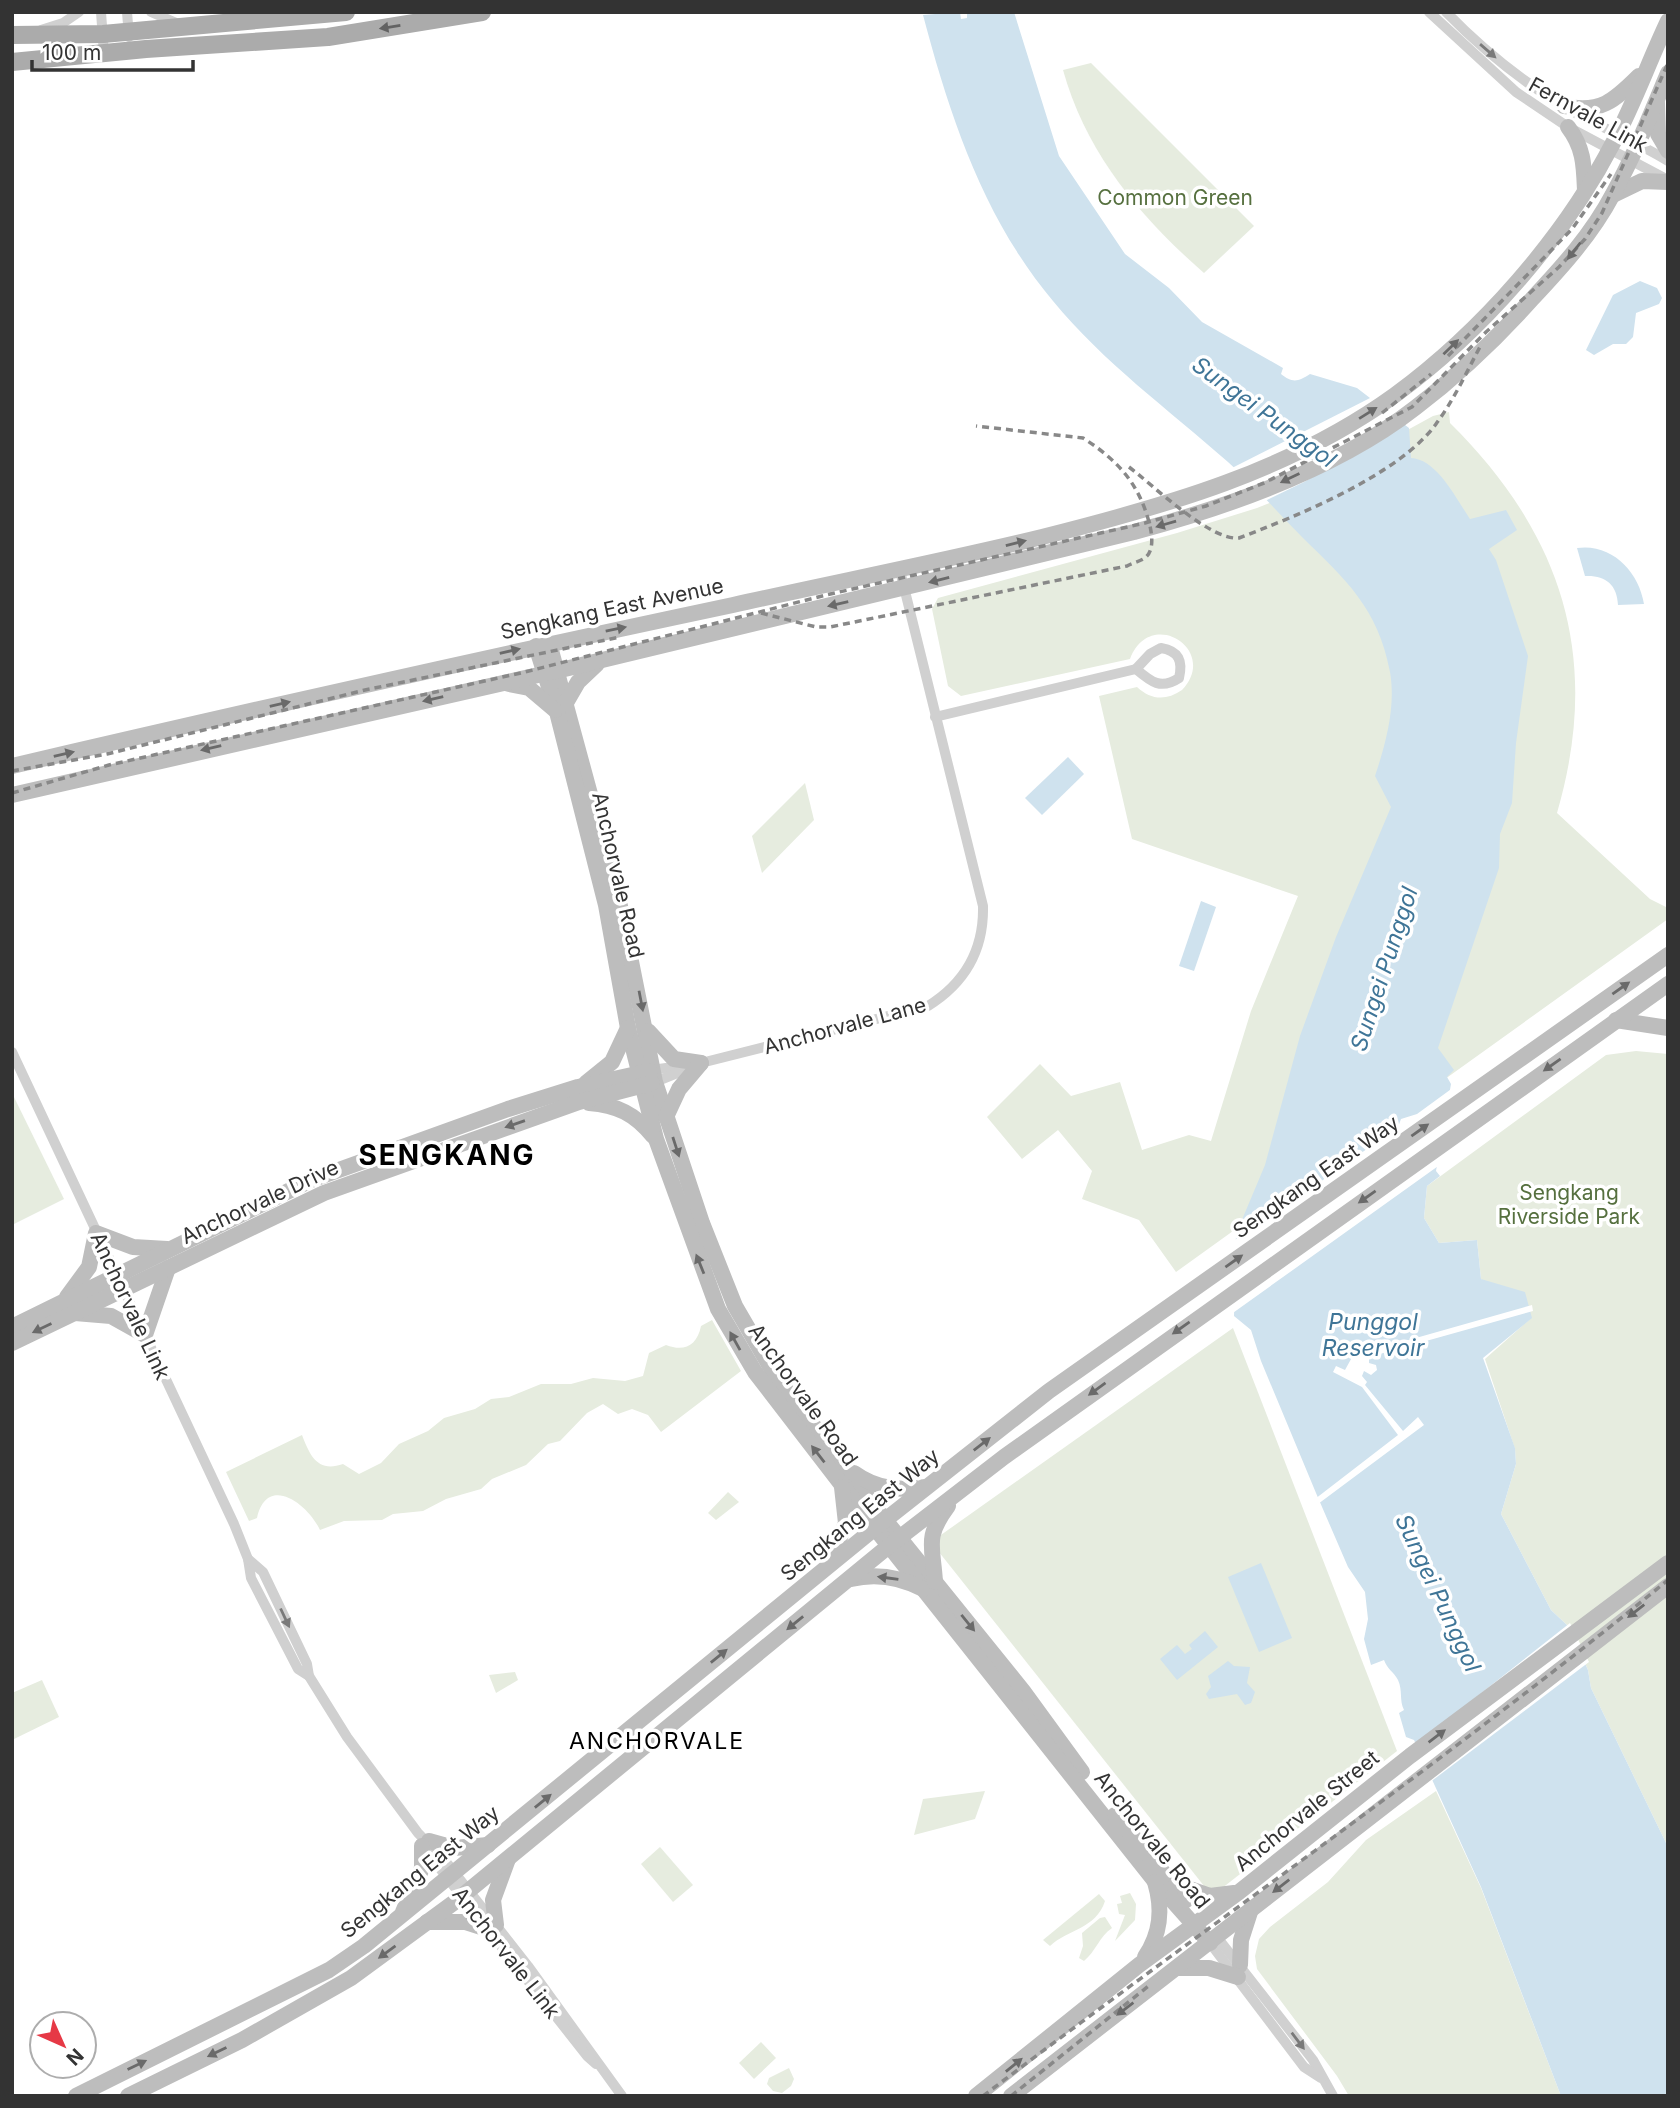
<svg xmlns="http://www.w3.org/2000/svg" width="1680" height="2108" viewBox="0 0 1680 2108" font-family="Inter,sans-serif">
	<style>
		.green { fill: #e6ecdf }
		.water { fill: #cfe2ee }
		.pier { fill: #fff }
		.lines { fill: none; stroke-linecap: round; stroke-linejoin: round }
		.street { stroke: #d0d0d0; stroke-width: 10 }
		.secondary { stroke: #bdbdbd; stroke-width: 16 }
		.primary { stroke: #ababab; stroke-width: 18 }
		.rail { stroke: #888; stroke-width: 3.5; stroke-dasharray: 7 5; stroke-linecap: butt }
		.oneway { fill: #636363 }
		.oneway2 { fill: #7a7a7a }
		.oneway3 { fill: #6a6a6a }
		.labels { text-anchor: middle; stroke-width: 7; stroke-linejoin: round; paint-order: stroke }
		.street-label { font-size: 21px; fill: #333; stroke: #fff }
		.park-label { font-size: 21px; fill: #56703f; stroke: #fff }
		.water-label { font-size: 23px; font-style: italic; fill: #3f7597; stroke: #fff }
		.neighbourhood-label { font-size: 23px; letter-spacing: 2px; fill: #000; stroke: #fff }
		.district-label { font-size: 28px; font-weight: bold; letter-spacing: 2px; fill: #000; stroke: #fff }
	</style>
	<rect width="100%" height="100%" fill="#fff"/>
	<g class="green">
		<path d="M1091,63L1254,226L1204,273C1140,217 1086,153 1063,70Z"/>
		<path d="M1449,412L1450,423C1563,535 1602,658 1557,813L1650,899L1668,908V919L1176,1272L1139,1220L1082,1199L1092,1171L1058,1130L1022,1159L987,1117L1040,1064L1071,1096L1120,1082L1142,1150L1189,1135L1211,1141L1251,1011L1298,896L1132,839L1099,696L1137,687C1151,700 1166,701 1182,690C1220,650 1150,606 1130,659L961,696L948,686L932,609L938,598L1177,533L1257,508L1289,495L1433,416Z"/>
		<path d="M805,783L814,820L762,873L752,836Z"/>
		<path d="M1636,1051L1668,1054V1847L1591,1688L1588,1670L1568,1626L1551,1610L1501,1514L1516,1464L1515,1449L1485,1359L1531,1318L1481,1279L1477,1240L1439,1243L1424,1218L1427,1186L1606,1055Z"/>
		<path d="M12,1093L64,1199L12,1225Z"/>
		<path d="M712,1320L741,1371L661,1432L648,1415L632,1409L618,1414L603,1404L587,1413L560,1441L548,1444L526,1465L492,1479L481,1489L446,1499L423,1511L393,1514L382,1520L344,1521L320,1530C308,1504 267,1473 257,1518L249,1521L226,1472L302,1435C310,1456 318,1473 343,1464L359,1474L381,1463L399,1444L428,1431L444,1418L475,1409L491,1399L509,1397L541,1384H571L593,1378L625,1381L643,1376L649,1353L666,1345C684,1352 697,1346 701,1326Z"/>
		<path d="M1233,1328L1397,1751L1212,1896L931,1542Z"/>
		<path d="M728,1492L739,1502L716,1520L708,1513Z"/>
		<path d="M515,1672L518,1680L496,1693L489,1675Z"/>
		<path d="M42,1680L59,1717L12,1740V1693Z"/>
		<path d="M985,1791L975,1819L914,1835L923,1799Z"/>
		<path d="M1436,1791L1481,1888L1561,2096H1349L1337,2076L1257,1969L1255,1956L1259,1939L1270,1927L1328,1882L1366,1840Z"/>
		<path d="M660,1847L693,1885L673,1902L641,1864Z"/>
		<path d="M1130,1893L1136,1904L1135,1920L1115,1941L1125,1915L1119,1914L1117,1904L1122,1903L1120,1896Z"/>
		<path d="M1099,1894L1105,1901C1096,1929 1068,1929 1050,1946L1043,1940Z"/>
		<path d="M1105,1917L1112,1928C1099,1937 1096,1951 1084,1961L1079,1958L1083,1946L1082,1933L1100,1918Z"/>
		<path d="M761,2042L776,2058L754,2079L739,2063Z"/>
		<path d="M789,2068L794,2079L791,2086L782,2093L773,2091L767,2084L769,2078Z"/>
	</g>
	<g class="water">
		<path d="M960,12L961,19L967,18V12H1014L1059,156L1125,254L1169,288L1202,322L1283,368L1281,374C1292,383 1298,382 1310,374L1357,388L1409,428L1411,458C1437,459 1457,500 1470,519L1506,510L1517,530L1489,549L1496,560L1528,656L1516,743L1512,803L1500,834L1499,868L1438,1048L1454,1070L1447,1077L1451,1084L1436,1171L1440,1176L1427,1186L1424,1218L1439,1243L1477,1240L1481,1279L1525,1292L1532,1318L1483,1358L1515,1448L1516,1464L1501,1514L1551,1610L1568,1626L1588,1670L1591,1688L1668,1847V2096H1561L1481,1887L1414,1740L1406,1737L1399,1713L1404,1710C1399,1700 1403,1691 1398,1680C1394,1672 1387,1669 1384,1660L1371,1665L1364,1639L1368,1619L1365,1592L1348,1567L1316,1493L1261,1361L1251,1330L1234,1316L1236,1234L1265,1165L1300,1036L1336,937L1391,807L1375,776C1386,743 1396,706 1390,672C1378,608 1346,580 1302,537C1277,512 1255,486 1228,462C1168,409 1104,363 1053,301C984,219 950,117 923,15Z"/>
		<path d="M1640,281L1657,288L1662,298L1659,304L1636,313L1633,337L1626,344H1613L1594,355L1586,350L1613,295Z"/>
		<path d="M1577,548C1612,543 1639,572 1644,604L1618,605C1617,584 1605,575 1585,576Z"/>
		<path d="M1068,757L1084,774L1042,815L1025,798Z"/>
		<path d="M1201,901L1216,907L1194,971L1179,966Z"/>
		<path d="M1261,1563L1292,1638L1259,1652L1228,1577Z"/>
		<path d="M1205,1631L1218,1647L1177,1680L1160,1659L1177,1645L1185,1654L1192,1649L1189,1645Z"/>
		<path d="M1228,1661L1234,1666L1250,1667L1247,1683L1255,1692L1251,1703L1245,1705L1237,1694L1209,1699L1206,1694L1211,1687L1208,1676Z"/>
	</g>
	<g class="pier">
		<path d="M1374,396L1408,422L1304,482L1265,501L1230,469Z"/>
		<path d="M1454,1087L1441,1164L1230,1315L1232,1242L1257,1225V1220L1273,1209L1279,1211L1398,1127L1401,1119L1417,1114Z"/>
		<path d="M1532,1305L1533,1311L1369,1357V1363L1376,1365L1377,1370L1371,1375L1364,1371L1362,1376L1367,1382L1365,1385L1403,1431L1418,1417L1424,1425L1318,1504L1315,1499L1398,1435L1362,1387L1333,1372L1336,1366L1345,1370L1356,1350L1363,1353Z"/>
		<path d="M1570,1623L1589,1662L1429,1783L1413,1747Z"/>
	</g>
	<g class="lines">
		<g class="street">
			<path d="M101,12L104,54"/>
			<path d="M127,12L129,37"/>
			<path d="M151,12L181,25"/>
			<path d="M1429,12L1516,92L1568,127L1668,180"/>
			<path d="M1446,12C1481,48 1520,80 1563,106C1597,126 1634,140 1668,161"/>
			<path d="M41,30L63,23L79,12"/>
			<path d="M1161,648C1179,651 1183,661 1179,678C1161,690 1151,682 1136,669L1150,654Z"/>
			<path d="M935,717L1136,669"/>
			<path d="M12,1052L234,1524L248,1559L251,1578L298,1669L309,1676"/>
			<path d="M652,1070L701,1063L928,1006C965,983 984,950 983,906L900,571"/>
			<path d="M655,1082L692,1067"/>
			<path d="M248,1559L263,1572L307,1664L309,1676L347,1737L418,1833L447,1863L528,1966L622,2096"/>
			<path d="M423,1847L587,2056L596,2064"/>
			<path d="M1217,1937L1313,2060L1333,2096"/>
			<path d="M1210,1943L1304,2067L1321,2078"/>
		</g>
		<g class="secondary">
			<path d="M1657,103L1658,134L1668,151"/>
			<path d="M1564,106C1600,114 1614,101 1639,76"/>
			<path d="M1568,127C1584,148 1584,166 1585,191"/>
			<path d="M1613,195L1642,181L1668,182"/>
			<path d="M549,643L619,901L655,1082L702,1223L735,1306L775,1375L885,1520L1023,1691L1082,1772"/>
			<path d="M536,646L557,712L606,905L628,1028L656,1139L718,1309L755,1372L875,1528L1154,1880L1210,1943"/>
			<path d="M509,684L529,688L555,710"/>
			<path d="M567,701L578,682L597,664"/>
			<path d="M12,766C252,710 492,656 733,605C836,582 939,562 1042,537C1166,506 1290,471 1395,395C1481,332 1564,238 1613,143C1634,104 1649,61 1668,21"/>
			<path d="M12,795L569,668L1134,532C1228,507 1338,468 1415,408C1457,376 1497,338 1532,299C1562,267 1592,234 1613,194C1634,156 1651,114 1668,73"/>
			<path d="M1616,1020L1668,1028"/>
			<path d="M648,1031L674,1059L701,1063"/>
			<path d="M586,1083L612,1062L628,1028"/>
			<path d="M589,1103C617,1105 635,1114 653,1136"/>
			<path d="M666,1117L679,1089L701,1063"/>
			<path d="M67,1297L89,1267L96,1233L133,1247L167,1249"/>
			<path d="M75,1313L111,1316L145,1335L168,1268"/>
			<path d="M12,1327L311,1180L508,1109L578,1087L650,1071"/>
			<path d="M12,1343L324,1193L579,1102L652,1083"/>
			<path d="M854,1473C876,1489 899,1491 926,1487"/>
			<path d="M831,1559L846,1523L842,1487"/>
			<path d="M851,1579C876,1573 900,1577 923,1589"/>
			<path d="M935,1582C933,1546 924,1538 948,1506"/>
			<path d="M1115,1815L1186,1900"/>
			<path d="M429,1841L454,1848L488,1845"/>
			<path d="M1176,1884L1210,1896L1234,1893"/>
			<path d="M403,1912L422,1868V1846"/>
			<path d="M427,1922H465L490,1930"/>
			<path d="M496,1925L493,1900L508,1859"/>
			<path d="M1145,1957C1161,1933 1163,1909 1155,1882"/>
			<path d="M1240,1965L1241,1940L1250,1912"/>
			<path d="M1179,1968H1209L1238,1977"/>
			<path d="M76,2096L329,1970L364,1946L875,1528L1049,1391L1668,955"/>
			<path d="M128,2096L242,2040L351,1978L456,1901L890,1545L1004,1457L1668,984"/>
			<path d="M976,2096L1139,1965L1239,1892L1410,1756L1668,1563"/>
			<path d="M1011,2096L1668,1586"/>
		</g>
		<g class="primary">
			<path d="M12,35L103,34L346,12"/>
			<path d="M12,62L146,49L328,37L482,12"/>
		</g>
		<g class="rail">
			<path d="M1448,356L1572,229L1611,174"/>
			<path d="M1382,413L1431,374"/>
			<path d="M1129,467C1153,485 1210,541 1239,538C1297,516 1399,475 1436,424C1454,400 1467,371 1481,345"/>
			<path d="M761,613L816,627H830L1127,566C1132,563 1142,561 1146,557C1154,550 1152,535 1150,526C1140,485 1119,461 1083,438L976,426"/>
			<path d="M12,771L107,754L365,690L620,637"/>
			<path d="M12,793L109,765L525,672L826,595L1145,523L1206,506L1264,483L1412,407L1486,332L1559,267L1585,239L1602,213L1668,63"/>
			<path d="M983,2096C1211,1923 1447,1761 1668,1580"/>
			<path d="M1011,2096L1151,1984"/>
		</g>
	</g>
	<defs><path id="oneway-solid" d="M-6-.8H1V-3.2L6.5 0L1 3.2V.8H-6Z" transform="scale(1.75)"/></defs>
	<use class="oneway" href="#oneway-solid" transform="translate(390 27) rotate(171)"/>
	<g class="oneway2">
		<use href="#oneway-solid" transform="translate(1488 51) rotate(41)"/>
		<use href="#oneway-solid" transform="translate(285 1618) rotate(65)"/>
		<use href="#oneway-solid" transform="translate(1298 2041) rotate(53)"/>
	</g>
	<g class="oneway3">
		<use href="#oneway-solid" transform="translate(1574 251) rotate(128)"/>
		<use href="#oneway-solid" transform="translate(1451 347) rotate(-44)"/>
		<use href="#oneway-solid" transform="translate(1368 413) rotate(-32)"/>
		<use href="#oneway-solid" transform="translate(1290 478) rotate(154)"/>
		<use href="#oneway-solid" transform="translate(1166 524) rotate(164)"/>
		<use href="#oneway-solid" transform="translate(1016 543) rotate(-14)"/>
		<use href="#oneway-solid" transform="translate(939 580) rotate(166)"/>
		<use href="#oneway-solid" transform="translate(838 604) rotate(167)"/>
		<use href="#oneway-solid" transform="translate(616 629) rotate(-11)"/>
		<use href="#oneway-solid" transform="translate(510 651) rotate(-13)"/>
		<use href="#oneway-solid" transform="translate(433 699) rotate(167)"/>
		<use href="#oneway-solid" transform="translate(280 704) rotate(-13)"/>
		<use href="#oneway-solid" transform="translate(211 748) rotate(167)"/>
		<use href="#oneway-solid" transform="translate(64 754) rotate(-13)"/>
		<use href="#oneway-solid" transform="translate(1621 988) rotate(-35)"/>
		<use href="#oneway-solid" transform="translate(641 1001) rotate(79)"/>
		<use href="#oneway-solid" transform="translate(1552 1065) rotate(145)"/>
		<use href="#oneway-solid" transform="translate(515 1124) rotate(161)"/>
		<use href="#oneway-solid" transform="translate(1420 1130) rotate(-35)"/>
		<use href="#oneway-solid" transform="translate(676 1147) rotate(72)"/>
		<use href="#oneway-solid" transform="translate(1367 1197) rotate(145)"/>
		<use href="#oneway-solid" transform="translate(1234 1261) rotate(-35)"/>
		<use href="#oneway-solid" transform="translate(700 1264) rotate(-112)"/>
		<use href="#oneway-solid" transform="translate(42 1328) rotate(154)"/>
		<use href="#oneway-solid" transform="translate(1181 1328) rotate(145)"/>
		<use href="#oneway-solid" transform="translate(735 1341) rotate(-119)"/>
		<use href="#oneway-solid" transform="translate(1097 1389) rotate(144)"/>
		<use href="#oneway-solid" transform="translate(982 1444) rotate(-38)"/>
		<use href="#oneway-solid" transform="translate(818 1454) rotate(-128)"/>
		<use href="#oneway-solid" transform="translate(888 1578) rotate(-172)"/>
		<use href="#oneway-solid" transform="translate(1636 1611) rotate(142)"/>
		<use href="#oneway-solid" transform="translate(795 1623) rotate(141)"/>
		<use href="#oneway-solid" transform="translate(968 1623) rotate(51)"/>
		<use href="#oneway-solid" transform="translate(719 1656) rotate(-39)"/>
		<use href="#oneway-solid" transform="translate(1437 1736) rotate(-37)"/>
		<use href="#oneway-solid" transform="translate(543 1801) rotate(-39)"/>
		<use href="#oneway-solid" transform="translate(1281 1886) rotate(142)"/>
		<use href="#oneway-solid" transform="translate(387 1952) rotate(144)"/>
		<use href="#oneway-solid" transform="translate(1125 2009) rotate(143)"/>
		<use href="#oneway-solid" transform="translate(217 2052) rotate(154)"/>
		<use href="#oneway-solid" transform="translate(137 2065) rotate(-26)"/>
		<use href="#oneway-solid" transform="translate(1014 2065) rotate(-39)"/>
	</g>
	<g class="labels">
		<g class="street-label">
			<text transform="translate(1588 115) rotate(29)" y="7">Fernvale Link</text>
			<text transform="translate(612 609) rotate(-12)" y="7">Sengkang East Avenue</text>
			<text transform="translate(618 875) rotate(77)" y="7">Anchorvale Road</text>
			<text transform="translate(845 1026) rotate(-15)" y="7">Anchorvale Lane</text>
			<text transform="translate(1316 1177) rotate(-35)" y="7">Sengkang East Way</text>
			<text transform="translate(260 1202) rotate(-25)" y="7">Anchorvale Drive</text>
			<text transform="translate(130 1306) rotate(65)" y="7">Anchorvale Link</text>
			<text transform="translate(803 1395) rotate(54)" y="7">Anchorvale Road</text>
			<text transform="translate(860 1515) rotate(-39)" y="7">Sengkang East Way</text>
			<text transform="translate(1307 1811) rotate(-39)" y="7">Anchorvale Street</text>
			<text transform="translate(1152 1840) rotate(51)" y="7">Anchorvale Road</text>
			<text transform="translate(420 1872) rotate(-39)" y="7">Sengkang East Way</text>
			<text transform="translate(506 1953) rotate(52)" y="7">Anchorvale Link</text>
		</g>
		<g class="park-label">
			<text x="1175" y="205">Common Green</text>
			<text x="1569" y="1200">Sengkang<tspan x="1569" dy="24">Riverside Park</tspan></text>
		</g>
		<g class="water-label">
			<text transform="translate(1264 412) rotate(36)" y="8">Sungei Punggol</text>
			<text transform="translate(1384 969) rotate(-72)" y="8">Sungei Punggol</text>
			<text x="1373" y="1330">Punggol<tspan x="1373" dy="26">Reservoir</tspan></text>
			<text transform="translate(1438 1593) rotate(65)" y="8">Sungei Punggol</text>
		</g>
		<g class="neighbourhood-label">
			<text x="657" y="1749">ANCHORVALE</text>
		</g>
		<g class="district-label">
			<text x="447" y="1165">SENGKANG</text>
		</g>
	</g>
	<rect width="1680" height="2108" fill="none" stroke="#333333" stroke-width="28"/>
	<g transform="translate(63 2045) rotate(135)"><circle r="33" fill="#ffffff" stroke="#adadad" stroke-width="2"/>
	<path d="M0-5L12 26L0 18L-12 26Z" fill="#e63946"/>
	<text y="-10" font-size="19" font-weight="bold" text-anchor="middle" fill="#333333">N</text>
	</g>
	<path d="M32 60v10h161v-10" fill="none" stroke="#333333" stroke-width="3.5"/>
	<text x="42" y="60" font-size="21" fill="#333333" stroke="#ffffff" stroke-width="5" paint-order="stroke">100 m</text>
</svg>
